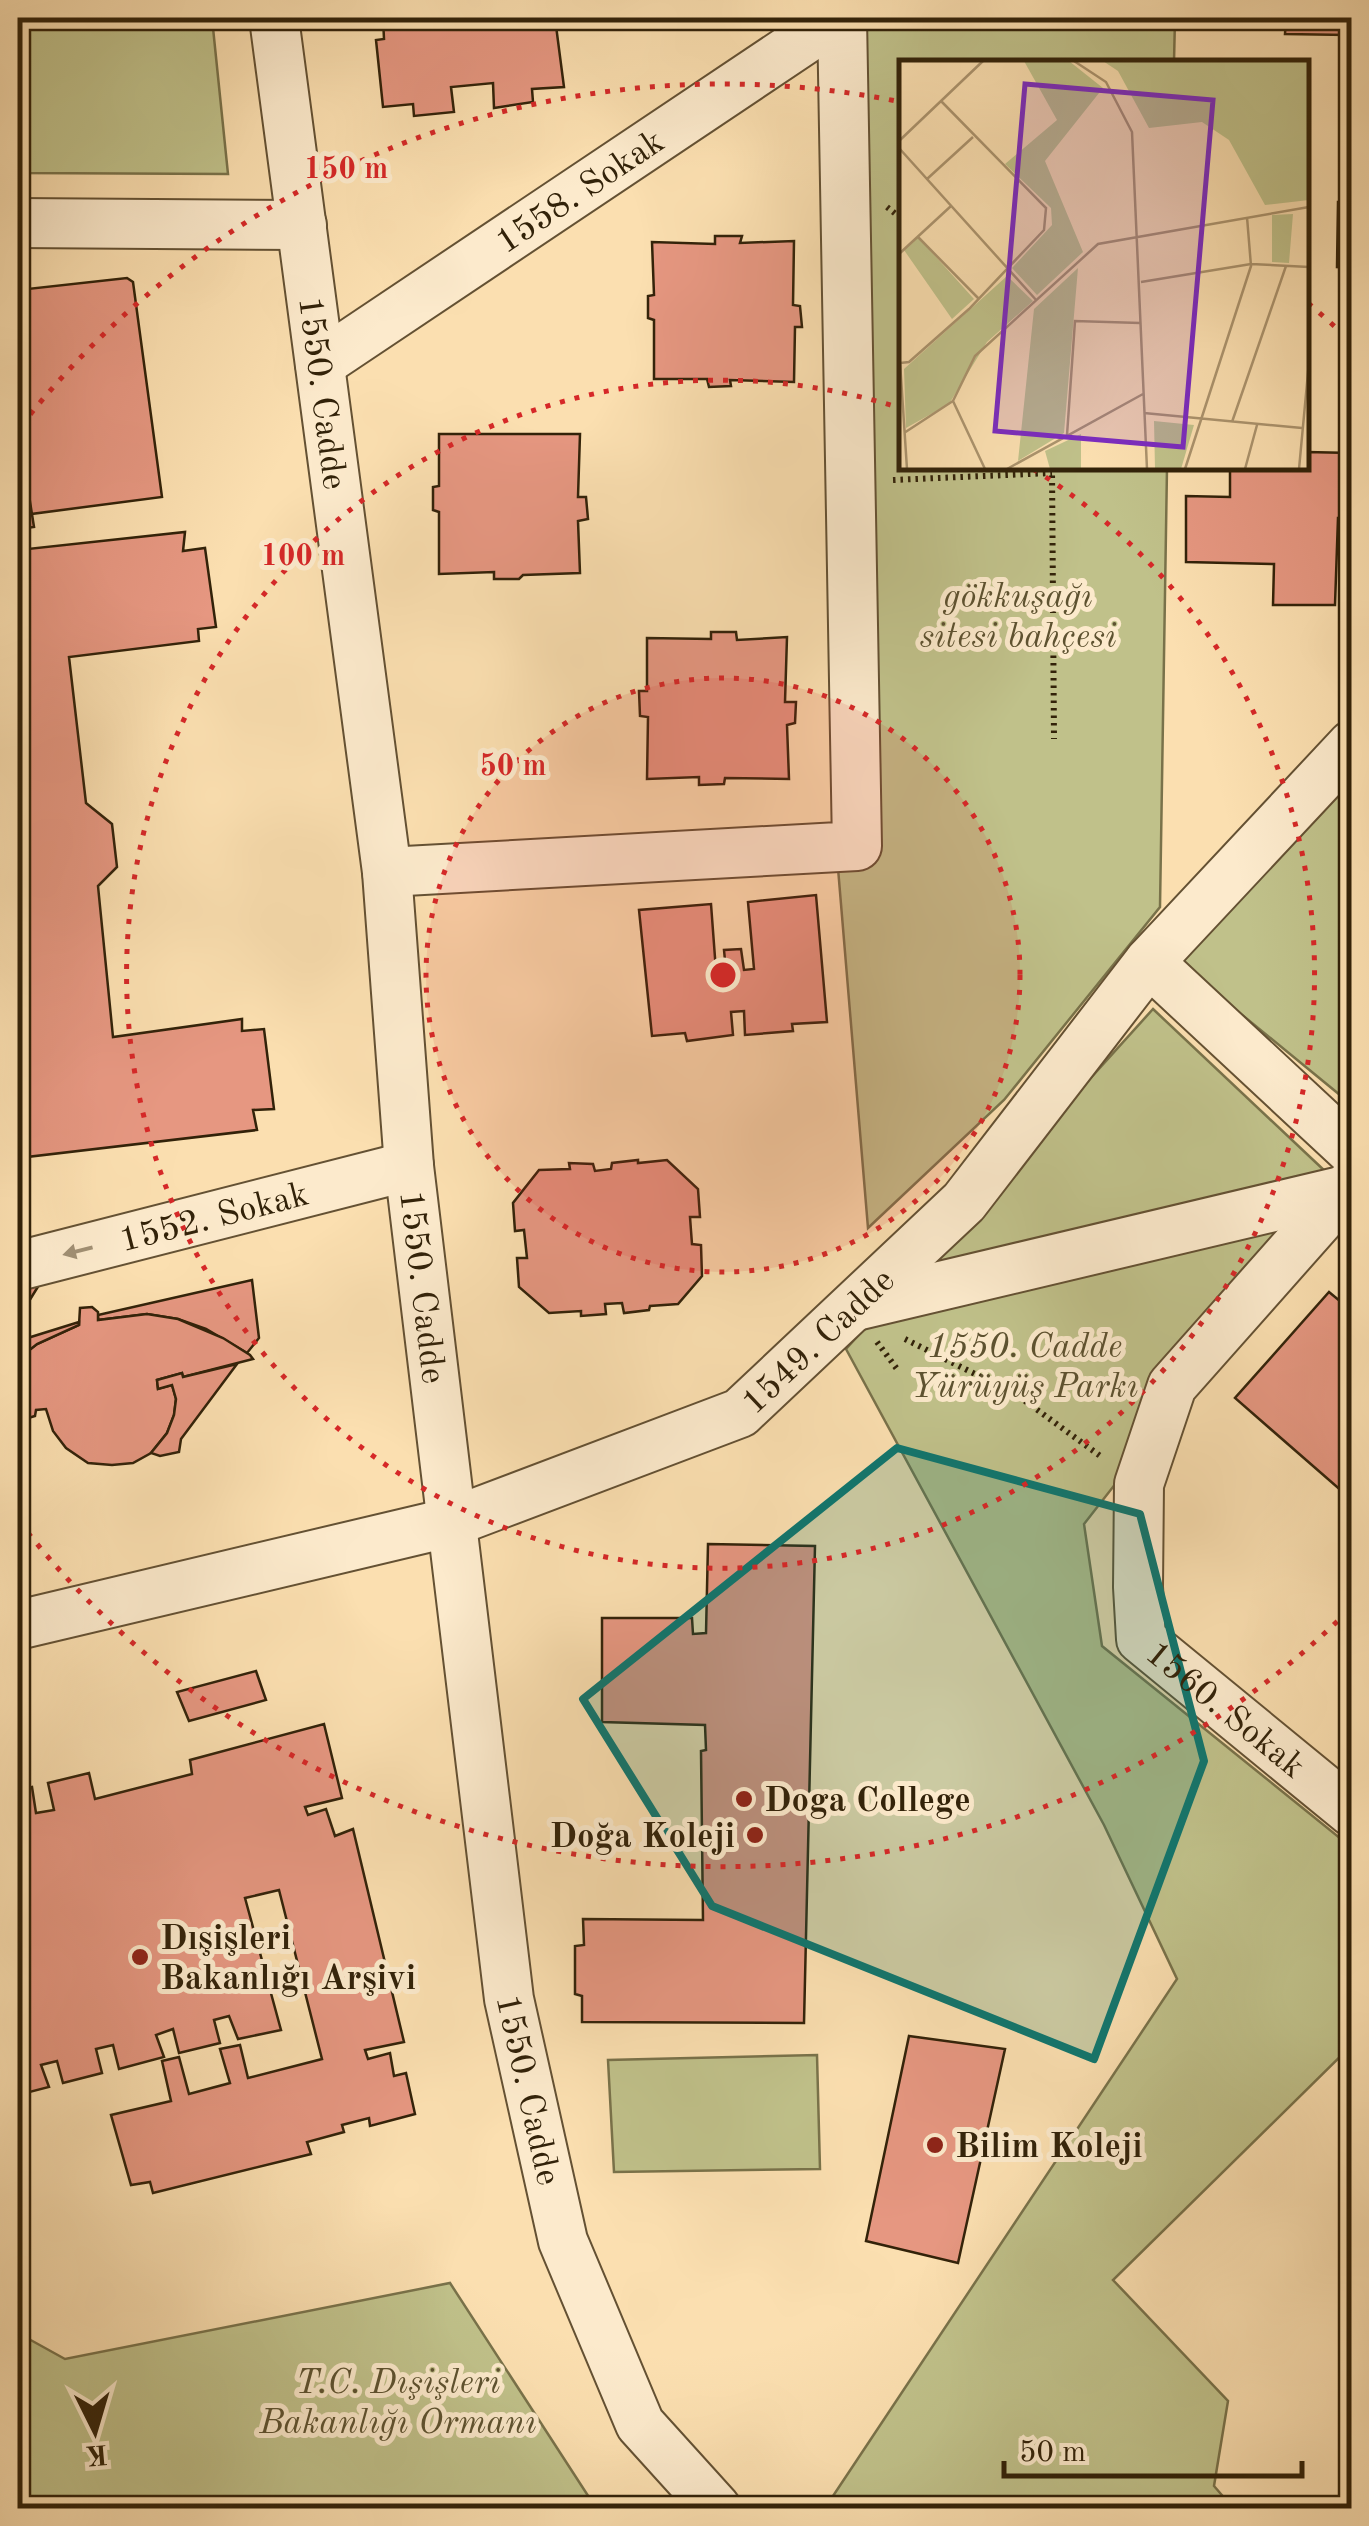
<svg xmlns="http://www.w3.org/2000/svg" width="1369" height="2526" viewBox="0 0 1369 2526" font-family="'Old Standard TT',serif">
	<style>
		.green { fill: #c0c18a; stroke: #79724a; stroke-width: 2.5 }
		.building { fill: #e69781; stroke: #322209; stroke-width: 2.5 }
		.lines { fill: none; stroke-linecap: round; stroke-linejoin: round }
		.street-casing { stroke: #645133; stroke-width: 52 }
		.path { stroke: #322209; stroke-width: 6; stroke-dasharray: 2.5 5; stroke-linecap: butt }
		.street { stroke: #fceacc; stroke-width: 48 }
		.oneway { fill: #a19074 }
		.marked { fill: #0f766e; fill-opacity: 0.2; stroke: #0f766e; stroke-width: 8; stroke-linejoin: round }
		.ring { fill: none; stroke: #d62828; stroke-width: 5; stroke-dasharray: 5 10 }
		.poi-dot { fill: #8f2418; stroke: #fceacc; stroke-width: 4 }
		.labels { text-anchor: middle; stroke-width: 10; stroke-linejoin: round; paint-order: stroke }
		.street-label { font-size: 35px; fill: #322209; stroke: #fceacc }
		.park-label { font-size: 35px; font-style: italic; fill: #5d5230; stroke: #fceacc }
		.poi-label { font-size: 35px; font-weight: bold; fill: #322209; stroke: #fceacc; text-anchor: start }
		.inset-road { fill: none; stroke: #ab936d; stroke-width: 2.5 }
		.view { fill: #7b2cbf; fill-opacity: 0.15; stroke: #7b2cbf; stroke-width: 5 }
		.inset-edge { fill: none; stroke: #322209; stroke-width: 5 }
		.centre { fill: #d62828; stroke: #fceacc; stroke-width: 5 }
		.ring-label { font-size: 30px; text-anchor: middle; font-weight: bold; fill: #d62828; stroke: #fceacc; stroke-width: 10; stroke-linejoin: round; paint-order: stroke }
	</style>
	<rect width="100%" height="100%" fill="#fbdfb0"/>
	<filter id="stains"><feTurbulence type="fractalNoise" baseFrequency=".002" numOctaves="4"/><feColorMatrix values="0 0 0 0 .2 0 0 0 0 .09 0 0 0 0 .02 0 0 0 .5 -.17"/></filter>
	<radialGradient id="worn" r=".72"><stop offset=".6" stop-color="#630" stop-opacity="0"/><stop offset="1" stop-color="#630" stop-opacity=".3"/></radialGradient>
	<g class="green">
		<path d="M18,18H212L228,174L18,173Z"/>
		<path d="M878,18H1175L1174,62H902V468H1167L1160,907L1004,1100L868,1228L838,868L873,854L866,26Z"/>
		<path d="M1351,771V1104L1175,960Z"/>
		<path d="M1153,1009L1345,1190L1084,1524L1102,1646L1351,1847V2046L1113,2280L1228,2401L1214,2486L1233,2508H825L1177,1979L1104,1825L846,1349Z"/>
		<path d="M817,2055L820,2169L614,2172L608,2060Z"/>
		<path d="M450,2283L596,2508H18V2333L65,2359Z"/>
	</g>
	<g class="building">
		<path d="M383,18H555L564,87L532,89L533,102L494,108L493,83L451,87L454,112L414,116L413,104L383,107L376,40L384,39Z"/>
		<path d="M1286,18H1348L1347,35L1285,34Z"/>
		<path d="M1338,202H1352V268L1337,267Z"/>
		<path d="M715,236H742L740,243L794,241L793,305L800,306L802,327H795L794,382L730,380L731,386L709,387L707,379H654V320L648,318V296L654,295L652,242L715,244Z"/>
		<path d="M127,278L133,282L162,497L31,514L18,412V290Z"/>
		<path d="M439,434H580L578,497H586L588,519L578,521L580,573L523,575L519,579H494V572L439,574V512L433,510V487L439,486Z"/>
		<path d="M1306,452L1352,453V518H1338L1335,605H1273L1274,564L1186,562V496L1230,497V468H1306Z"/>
		<path d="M28,489L34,527L18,529V491Z"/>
		<path d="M185,532L183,551L205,548L216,627L198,629L199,641L69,657L86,803L112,824L117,867L98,886L113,1037L242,1019V1031L264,1029L274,1109L253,1110L257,1130L18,1158V550Z"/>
		<path d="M711,632H736L737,640L787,637L785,702H796L795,723L787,725L789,779L725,778L724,784L699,785V777L647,779L648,717L640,716L639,691H647V638L711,639Z"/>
		<path d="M816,895L827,1022L792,1024L793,1031L745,1035L744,1011L731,1012L733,1035L687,1041L685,1033L652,1036L639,910L711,904L716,971H726L724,950L741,949L744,970L754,969L748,902Z"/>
		<path d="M638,1160V1163L667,1160L698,1189L700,1217H690L692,1244L701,1245L702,1276L678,1304L650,1306L649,1310L624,1313L622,1303L605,1304L606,1314L581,1316V1311L549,1313L519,1287L517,1258H527L524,1230L515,1231L513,1203L539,1170L570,1169L569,1163L593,1164L595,1171L611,1169L612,1163Z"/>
		<path d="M47,1272L18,1319V1279Z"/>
		<path d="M252,1280L259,1338L247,1353L206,1329L178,1319L147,1314L98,1320V1315Z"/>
		<path d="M1329,1292L1352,1311V1500L1235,1398Z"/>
		<path d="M92,1307L98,1312V1320L147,1314L178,1319L223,1338L250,1355L253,1359L183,1377L182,1373L157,1380L158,1389L172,1385L176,1399L174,1415L167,1433L151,1453L133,1463L112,1465L88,1463L66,1448L53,1431L46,1409L36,1410L35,1416L18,1421V1359L37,1344L79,1325L80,1308Z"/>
		<path d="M79,1322V1325L37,1344L18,1359V1341Z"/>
		<path d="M237,1364L181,1439L179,1452L160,1456L151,1453L167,1433L174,1415L176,1399L172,1385L158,1389L157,1380L182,1373L183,1377Z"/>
		<path d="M708,1544L815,1546L804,2023L582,2022V1996L575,1994V1946L584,1945L583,1919L703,1920L701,1751L706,1750L705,1725L602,1722V1618H692L693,1634L706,1633Z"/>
		<path d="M256,1671L266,1700L189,1721L177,1692Z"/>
		<path d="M324,1724L342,1798L305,1807L308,1815L326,1809L335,1836L353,1829L404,2042L365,2050L368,2059L390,2053L394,2076L406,2073L415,2114L370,2126L369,2118L342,2125L344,2132L307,2142L311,2154L153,2193L150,2182L131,2185L111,2115L171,2101L162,2061L179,2057L189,2094L230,2083L220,2049L240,2045L248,2078L322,2059L279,1890L245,1898L281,2030L238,2039L229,2016L214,2020L220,2043L179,2053L173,2029L156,2035L164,2057L119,2069L113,2045L96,2049L102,2073L63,2083L57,2061L41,2065L49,2087L18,2095V1790L32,1787L36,1813L54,1810L48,1783L89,1773L95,1799L192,1774L190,1760Z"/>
		<path d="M909,2036L1005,2049L958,2263L866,2241Z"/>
	</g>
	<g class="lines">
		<defs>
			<g id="street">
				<path id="s1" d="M274,18L387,872L409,1166L509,1999L563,2241L640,2424L716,2508"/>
				<path d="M18,223L302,225"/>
				<path id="s2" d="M320,364L837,18"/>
				<path d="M387,872L857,846L842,18"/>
				<path d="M1149,962L1352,1151"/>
				<path id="s3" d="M1352,1183L1172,1386L1139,1484L1138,1587L1141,1639L1352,1812"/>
				<path id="s4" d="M18,1266L409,1166"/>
				<path d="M856,1306L1345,1190"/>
				<path id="s5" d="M18,1625L452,1522L740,1413L964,1202L1149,962L1352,745"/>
			</g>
		</defs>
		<use href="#street" class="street-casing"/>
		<g class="path">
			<path d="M887,207L902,219"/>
			<path d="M1052,468L1054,739"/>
			<path d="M893,480L1052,473"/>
			<path d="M905,1339L1017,1395L1103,1458"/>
			<path d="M877,1342L897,1369"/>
		</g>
		<use href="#street" class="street"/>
	</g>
	<defs><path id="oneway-solid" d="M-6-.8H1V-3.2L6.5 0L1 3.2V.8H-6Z" transform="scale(2.5)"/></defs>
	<use class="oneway" href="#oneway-solid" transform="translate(78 1251) rotate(166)"/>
	<path class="marked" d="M897,1448L1140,1514L1204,1761L1094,2059L712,1906L583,1699Z"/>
	<circle cx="723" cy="975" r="297" fill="#d62828" fill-opacity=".12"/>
	<g class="ring">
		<circle cx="723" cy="975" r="297"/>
		<path d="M1033 469A594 594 0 1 1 897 407"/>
		<path d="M1348 1611A891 891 0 0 1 21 1524M21 426A891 891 0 0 1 901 102M1308 303A891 891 0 0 1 1348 339"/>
	</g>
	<g class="poi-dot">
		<circle cx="744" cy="1799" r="10"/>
		<circle cx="755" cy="1835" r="10"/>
		<circle cx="140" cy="1957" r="10"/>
		<circle cx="935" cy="2145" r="10"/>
	</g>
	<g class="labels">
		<g class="street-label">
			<text dy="12" stroke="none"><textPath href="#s2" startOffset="312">1558. Sokak</textPath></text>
			<text dy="12" stroke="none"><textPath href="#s1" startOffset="378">1550. Cadde</textPath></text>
			<text dy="12" stroke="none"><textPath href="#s4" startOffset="202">1552. Sokak</textPath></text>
			<text dy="12" stroke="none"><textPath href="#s1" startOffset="1278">1550. Cadde</textPath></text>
			<text dy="12" stroke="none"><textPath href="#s5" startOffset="860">1549. Cadde</textPath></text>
			<text dy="12" stroke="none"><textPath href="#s3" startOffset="640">1560. Sokak</textPath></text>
			<text dy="12" stroke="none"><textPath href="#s1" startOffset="2088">1550. Cadde</textPath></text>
		</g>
		<g class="park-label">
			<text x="1018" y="607">gökkuşağı<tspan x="1018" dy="40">sitesi bahçesi</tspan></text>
			<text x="1025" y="1357">1550. Cadde<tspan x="1025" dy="40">Yürüyüş Parkı</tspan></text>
			<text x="398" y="2393">T.C. Dışişleri<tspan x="398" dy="40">Bakanlığı Ormanı</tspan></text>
		</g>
		<g class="poi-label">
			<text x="764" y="1811">Doga College</text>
			<text x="735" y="1847" text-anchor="end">Doğa Koleji</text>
			<text x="160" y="1949">Dışişleri<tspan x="160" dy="40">Bakanlığı Arşivi</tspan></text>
			<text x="955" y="2157">Bilim Koleji</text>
		</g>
	</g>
	<g transform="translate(899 60)">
		<rect width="410" height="410" fill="#fbdfb0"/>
		<path d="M125,1H170L204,28L146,101L184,192L138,235L113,208L153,165L152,148L106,104L158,60ZM204,1H410V140L366,145L330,80L303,62L250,68L219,11ZM394,154L390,203L373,202V155ZM19,177L75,239L53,259L5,190ZM179,208L165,373L119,401L135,249ZM108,216L134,241L88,282L50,344L7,368L5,309ZM255,361L295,365L282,409H256ZM182,374V409H151L146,391Z" fill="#c0c18a"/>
		<path class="inset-road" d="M175,1L207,22L233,72L248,409M0,81L84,1M0,88L138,241M28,119L74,77M19,177L80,239M0,194L52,146M242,222L352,204L410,207M1,302L8,409M1,303L10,302L70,249L145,170L147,148L42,41M54,341L86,409M245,353L403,368M333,362L387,206M5,373L54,341L76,296L199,184L410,147M168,375L176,261L241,263M108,409L244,334M286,409L352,206L348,157M346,409L358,365M400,409L410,302"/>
		<path class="view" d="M126,24L314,40L284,387L96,371Z"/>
		<rect width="410" height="410" class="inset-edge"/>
	</g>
	<circle cx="723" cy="975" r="15" class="centre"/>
	<g class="ring-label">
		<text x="346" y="178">150 m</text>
		<text x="303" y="565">100 m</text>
		<text x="513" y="775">50 m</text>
	</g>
	<rect width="1369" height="2526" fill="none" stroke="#fbdfb0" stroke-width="60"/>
	<rect x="20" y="20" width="1329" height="2486" fill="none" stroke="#322209" stroke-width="5"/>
	<rect x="30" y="30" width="1309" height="2466" fill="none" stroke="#322209" stroke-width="2.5"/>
	<g transform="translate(95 2431) rotate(175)" stroke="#fceacc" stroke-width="8" paint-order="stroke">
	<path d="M0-8L18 38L0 25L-18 38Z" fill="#322209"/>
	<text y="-15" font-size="28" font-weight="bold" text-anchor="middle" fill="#322209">K</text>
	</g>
	<path d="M1004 2461v15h298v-15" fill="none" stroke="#322209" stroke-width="5"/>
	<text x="1019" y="2461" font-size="30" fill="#322209" stroke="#fceacc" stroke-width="8" paint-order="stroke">50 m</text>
	<rect width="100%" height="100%" filter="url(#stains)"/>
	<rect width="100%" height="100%" fill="url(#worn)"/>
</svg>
